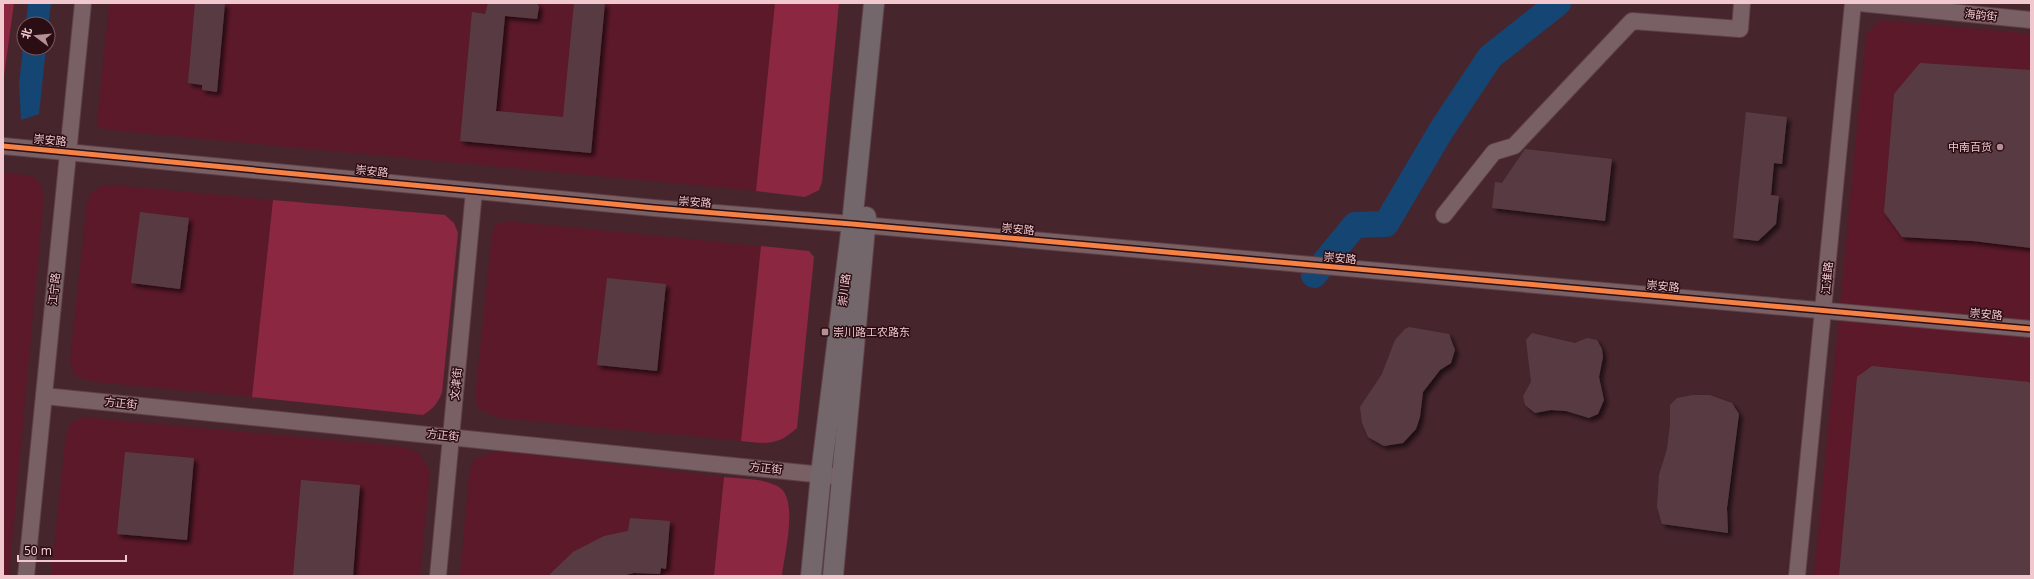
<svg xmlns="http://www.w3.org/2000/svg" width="2034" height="579" viewBox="0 0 2034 579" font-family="'Noto Sans','Noto Sans SC',sans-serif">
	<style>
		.built { fill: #5c192a }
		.green { fill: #8b2741 }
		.water { fill: #144573 }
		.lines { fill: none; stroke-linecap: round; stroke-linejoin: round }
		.river { stroke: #144573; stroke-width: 26 }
		.building { fill: #593b42; filter: url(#shadow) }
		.minor-casing { stroke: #5e4147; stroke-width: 18 }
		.major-casing { stroke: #5e4147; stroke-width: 22 }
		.minor { stroke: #796064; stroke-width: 16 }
		.major { stroke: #73676b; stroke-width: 20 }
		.cycleway-casing { stroke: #2a0e14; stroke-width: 8 }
		.cycleway { stroke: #f48246; stroke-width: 5 }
		.poi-dot { fill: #b68f95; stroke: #2a0e14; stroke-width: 1.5 }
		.labels { text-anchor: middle; stroke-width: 3; stroke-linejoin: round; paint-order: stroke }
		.street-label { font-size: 11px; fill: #f1c8cd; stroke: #2a0e14 }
		.poi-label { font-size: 11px; fill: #f1c8cd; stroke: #2a0e14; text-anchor: end }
	</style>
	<defs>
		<filter id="shadow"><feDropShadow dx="3.5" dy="3.5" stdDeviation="2" flood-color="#0009"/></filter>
	</defs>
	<rect width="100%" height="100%" fill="#47252d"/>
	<g class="built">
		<path d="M109,3H775L756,191L109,130L99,127L97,122Z"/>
		<path d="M1881,20L2031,34V576H1814L1866,34Z"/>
		<path d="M3,172L33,176L41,185L44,195L9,576H3Z"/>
		<path d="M115,185L273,200L252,397L96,382L81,378L74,374L70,361L87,202L92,192L103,186Z"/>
		<path d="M506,221L761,246L741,441L499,418L479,409L475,399L492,233L496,225Z"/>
		<path d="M82,417L399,446L412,450L419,453L430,471L420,576H51L66,435L70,425Z"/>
		<path d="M500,451L724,477L714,576H460L469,473L474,460L490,453Z"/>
	</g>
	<g class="green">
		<path d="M3,3H14L3,83Z"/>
		<path d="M775,3H839L822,182L819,190L805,197L756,191Z"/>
		<path d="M273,200L445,215L454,223L458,233L442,393C437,404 433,409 423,415L252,397Z"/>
		<path d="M761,246L809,251L814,257L797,428C777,446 766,444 741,441Z"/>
		<path d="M724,477C741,479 764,478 779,487C799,499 784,556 782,576H714Z"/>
	</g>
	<g class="water">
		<path d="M28,3H51L48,28V24H26Z"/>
		<path d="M24,38V48H46L39,114L21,120L19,84Z"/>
	</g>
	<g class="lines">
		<path class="river" d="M1314,275L1355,225L1386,224L1442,129L1490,57L1558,3"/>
	</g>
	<g class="building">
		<path d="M195,3H225L217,92L202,90V85L188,83Z"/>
		<path d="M488,3H537L539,7L537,19L505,16L496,111L563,117L574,3H605L591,153L460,141L472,12L485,14Z"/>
		<path d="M1920,63L2031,70V248L1973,241L1902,237L1884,212L1894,94Z"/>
		<path d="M1746,112L1787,117L1782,164L1774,163L1771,195L1779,196L1776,224L1758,241L1733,238Z"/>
		<path d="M1525,149L1612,159L1605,221L1492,208L1495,182L1502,183Z"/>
		<path d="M140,212L189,218L180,289L131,283Z"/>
		<path d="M607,278L666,284L657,371L597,365Z"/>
		<path d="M1409,327L1449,334L1455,350L1451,363L1440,370L1423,392L1420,417L1416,429L1403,443L1384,446L1368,437L1362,423L1360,407L1382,374L1395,340L1405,329Z"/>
		<path d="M1532,333L1575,343L1587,338L1597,340L1602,349L1603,357L1599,377L1604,400L1598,414L1589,418L1566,411L1551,410L1535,413L1525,405L1523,396L1531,382L1526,340Z"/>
		<path d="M1872,366L2029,382L2031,385V576H1839L1857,377Z"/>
		<path d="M1693,395H1710L1732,403L1739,414L1727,508L1728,533L1662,524L1657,507L1659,475L1667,449L1670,425V405L1677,398Z"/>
		<path d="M125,452L194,458L187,540L117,534Z"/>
		<path d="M301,480L360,485L353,576H293Z"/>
		<path d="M630,518L670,521L666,569L661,568L660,574L634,573L622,576H548L573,552L604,536L628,531Z"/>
	</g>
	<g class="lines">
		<defs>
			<g id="minor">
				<path d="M1859,3L2031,20"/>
				<path d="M3,146L654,208L852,224L2031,329"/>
				<path d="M1444,215L1494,152L1514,146L1632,21L1740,29L1742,3"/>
				<path d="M44,396L843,477"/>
				<path d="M26,576L83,3"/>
				<path d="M438,576L474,191"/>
				<path d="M1797,576L1853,3"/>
			</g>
			<g id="major">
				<path d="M811,576L821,474L852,224L874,3"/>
				<path d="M833,576L866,217"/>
			</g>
		</defs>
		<use href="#minor" class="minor-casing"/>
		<use href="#major" class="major-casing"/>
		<use href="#minor" class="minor"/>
		<use href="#major" class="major"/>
		<defs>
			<path id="cycleway" d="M3,146L654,208L852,224L2031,329"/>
		</defs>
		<use href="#cycleway" class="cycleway-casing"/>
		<use href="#cycleway" class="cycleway"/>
	</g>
	<g class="poi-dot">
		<circle cx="2000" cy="147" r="4"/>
		<rect x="821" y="328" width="8" height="8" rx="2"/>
	</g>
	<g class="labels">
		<g class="street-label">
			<text transform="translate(1981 15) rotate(6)" y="4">海韵街</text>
			<text transform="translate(50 140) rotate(5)" y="4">崇安路</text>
			<text transform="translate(372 171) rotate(6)" y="4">崇安路</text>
			<text transform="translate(695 202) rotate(4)" y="4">崇安路</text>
			<text transform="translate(1018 229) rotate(5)" y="4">崇安路</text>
			<text transform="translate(1340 258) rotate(5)" y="4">崇安路</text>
			<text transform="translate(1827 278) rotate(-85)" y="4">江淮路</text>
			<text transform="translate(1663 286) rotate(5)" y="4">崇安路</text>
			<text transform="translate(54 289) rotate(-84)" y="4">江宁路</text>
			<text transform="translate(844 290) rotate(-83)" y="4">崇川路</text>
			<text transform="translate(1986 314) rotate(5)" y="4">崇安路</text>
			<text transform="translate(456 384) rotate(-85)" y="4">文津街</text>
			<text transform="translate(121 403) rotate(6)" y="4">方正街</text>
			<text transform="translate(443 435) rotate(6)" y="4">方正街</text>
			<text transform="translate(766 468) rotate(6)" y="4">方正街</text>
		</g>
		<g class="poi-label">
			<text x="1992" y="151">中南百货</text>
			<text x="833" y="336" text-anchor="start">崇川路工农路东</text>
		</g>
	</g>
	<rect width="2034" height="579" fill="none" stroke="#f1c8cd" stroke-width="8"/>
	<g transform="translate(36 36) rotate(286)"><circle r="19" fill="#2a0e14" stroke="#7a585e"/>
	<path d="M0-3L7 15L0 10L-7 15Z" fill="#b68f95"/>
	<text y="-6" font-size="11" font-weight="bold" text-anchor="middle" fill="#f1c8cd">北</text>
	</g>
	<path d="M18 555v6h108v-6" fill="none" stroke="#f1c8cd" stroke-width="2"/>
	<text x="24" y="555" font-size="12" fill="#f1c8cd" stroke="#2a0e14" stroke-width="3" paint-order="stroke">50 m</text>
</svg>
